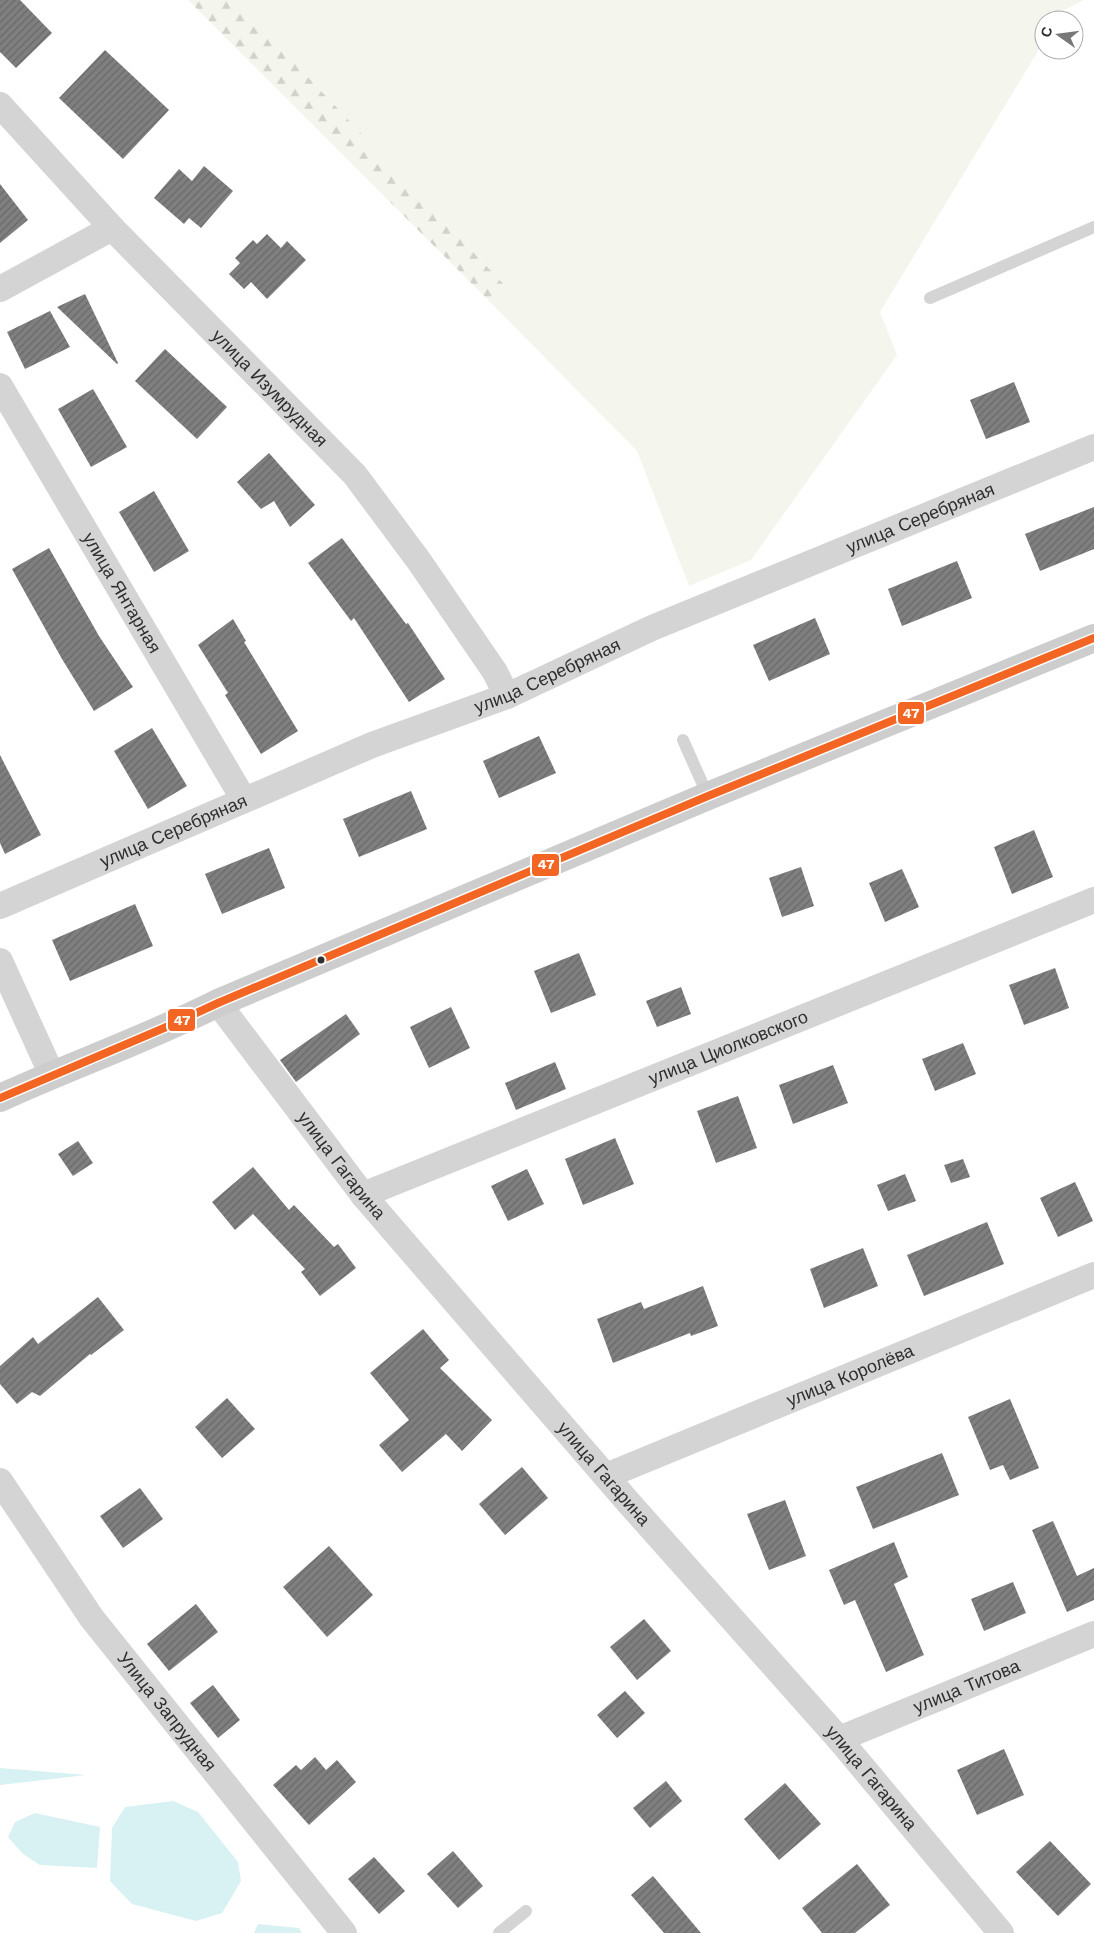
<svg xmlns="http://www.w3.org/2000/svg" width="1094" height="1933" viewBox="0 0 1094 1933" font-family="'Work Sans',sans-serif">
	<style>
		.grass { fill: #f4f5ec }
		.forest { fill: url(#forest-firs) }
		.water { fill: #d8f1f2 }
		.building { fill: url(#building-hatch) }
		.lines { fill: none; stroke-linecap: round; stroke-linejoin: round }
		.lane { stroke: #d4d4d4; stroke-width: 12 }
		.street { stroke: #d4d4d4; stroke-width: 26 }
		.secondary { stroke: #cdcdcd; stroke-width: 28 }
		.bus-1-casing { stroke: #fff; stroke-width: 11 }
		.bus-1 { stroke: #f26522; stroke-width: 8 }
		.bus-dot { fill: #2f2f2f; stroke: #fff; stroke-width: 2 }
		.labels { text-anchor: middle; stroke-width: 5; stroke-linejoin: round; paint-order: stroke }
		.street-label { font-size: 18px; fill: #2f2f2f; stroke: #fff }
		.line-badge { stroke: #fff; stroke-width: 2 }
		.badge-label { font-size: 14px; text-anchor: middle; font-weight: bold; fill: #fff }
	</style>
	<defs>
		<pattern id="forest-firs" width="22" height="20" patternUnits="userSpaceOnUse" patternTransform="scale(1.25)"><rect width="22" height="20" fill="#f4f5ec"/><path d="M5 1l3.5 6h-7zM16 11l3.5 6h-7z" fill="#d2d2cb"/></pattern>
		<pattern id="building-hatch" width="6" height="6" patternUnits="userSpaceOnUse" patternTransform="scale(1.25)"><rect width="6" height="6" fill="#7f7f7f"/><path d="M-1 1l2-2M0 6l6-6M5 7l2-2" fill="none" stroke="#686868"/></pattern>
	</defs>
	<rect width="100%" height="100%" fill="#fff"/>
	<path class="grass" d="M235,0H1084L1062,11L1057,20H1044V41L880,312L897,355L751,560L689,586L637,451L493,305L509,290Z"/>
	<path class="forest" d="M188,0H235L509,290L493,305Z"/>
	<g class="water">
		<path d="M0,1768L86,1775L0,1785Z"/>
		<path d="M173,1801L198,1812L238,1862L241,1881L222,1913L196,1921L132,1904L110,1881L112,1828L125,1807Z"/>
		<path d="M35,1813L100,1827L97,1868L40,1865L23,1854L8,1837L15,1822Z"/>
		<path d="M258,1924L299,1928L302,1933H254Z"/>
	</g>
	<g class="building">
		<path d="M0,0H20L52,33L16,68L0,52Z"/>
		<path d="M105,50L169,110L123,159L59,98Z"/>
		<path d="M204,166L233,191L201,228L189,218L184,224L154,198L179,169L192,181Z"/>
		<path d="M0,184L28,220L0,243Z"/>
		<path d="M267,234L281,248L287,241L306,260L267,299L251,282L244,289L229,274L240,263L235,258L253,240L257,244Z"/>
		<path d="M85,294L118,363L117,364L57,307Z"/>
		<path d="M50,311L70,347L25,369L7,332Z"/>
		<path d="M165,349L227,407L197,439L135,381Z"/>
		<path d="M1014,382L1030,422L986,439L970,400Z"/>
		<path d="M93,389L127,447L91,467L58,409Z"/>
		<path d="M269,453L315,505L290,527L274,501L261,509L237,482Z"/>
		<path d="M154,491L189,551L154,572L119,512Z"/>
		<path d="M1094,507V549L1040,571L1025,534Z"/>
		<path d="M342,538L406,624L408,623L445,679L409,702L354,618L351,621L308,563Z"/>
		<path d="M49,548L99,636L133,687L94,711L62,659L12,569Z"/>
		<path d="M957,561L972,598L902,626L888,589Z"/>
		<path d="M815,618L830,654L769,681L753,645Z"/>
		<path d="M233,619L246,641L244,642L298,731L261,754L225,695L228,693L198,645Z"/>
		<path d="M152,728L187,786L148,809L114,751Z"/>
		<path d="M539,736L556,773L499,798L483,761Z"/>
		<path d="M0,755L41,835L5,854L0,843Z"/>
		<path d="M411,791L427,829L359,857L343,819Z"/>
		<path d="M1034,830L1053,877L1012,894L994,847Z"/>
		<path d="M269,848L285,888L222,914L205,874Z"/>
		<path d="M801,867L814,906L782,917L769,878Z"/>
		<path d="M902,869L919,907L885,922L869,883Z"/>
		<path d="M135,904L153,946L70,981L52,940Z"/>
		<path d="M579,953L596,995L551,1013L534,971Z"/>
		<path d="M1055,968L1069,1008L1024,1025L1009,985Z"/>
		<path d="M681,987L691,1014L657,1027L646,1001Z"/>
		<path d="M451,1007L470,1048L429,1068L410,1027Z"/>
		<path d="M346,1014L360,1034L296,1082L280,1060Z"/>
		<path d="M963,1043L976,1074L935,1091L922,1059Z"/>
		<path d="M555,1062L566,1089L516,1110L505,1083Z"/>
		<path d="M833,1065L848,1103L793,1124L779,1085Z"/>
		<path d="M738,1096L757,1148L716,1163L697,1111Z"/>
		<path d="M615,1138L634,1184L583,1205L565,1159Z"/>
		<path d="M78,1141L93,1163L73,1176L58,1154Z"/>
		<path d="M963,1159L970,1177L951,1183L944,1165Z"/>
		<path d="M253,1167L289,1210L294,1205L334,1247L338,1244L356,1268L320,1296L301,1272L305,1269L253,1214L235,1230L212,1202Z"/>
		<path d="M527,1169L544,1204L508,1221L491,1186Z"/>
		<path d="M905,1174L916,1201L888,1211L877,1185Z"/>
		<path d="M1075,1182L1093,1221L1058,1237L1040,1198Z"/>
		<path d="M987,1222L1004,1264L924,1296L907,1255Z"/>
		<path d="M863,1248L878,1286L824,1308L810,1269Z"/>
		<path d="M703,1286L718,1326L691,1336L690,1333L613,1363L597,1319L641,1302L644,1309Z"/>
		<path d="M98,1297L124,1330L91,1355L90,1354L40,1396L32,1392L17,1404L0,1384V1366L33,1337L38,1344Z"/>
		<path d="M423,1329L449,1360L440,1368L492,1420L462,1451L446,1434L402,1472L379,1445L409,1420L370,1373Z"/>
		<path d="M227,1398L255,1429L222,1458L195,1427Z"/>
		<path d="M1010,1399L1039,1468L1010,1480L1003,1465L990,1470L968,1417Z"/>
		<path d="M942,1453L959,1495L873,1529L856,1487Z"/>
		<path d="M522,1467L548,1498L505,1535L479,1504Z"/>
		<path d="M140,1488L163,1519L123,1548L100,1516Z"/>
		<path d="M785,1500L806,1556L769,1570L747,1514Z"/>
		<path d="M1053,1521L1077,1576L1094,1568V1600L1067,1612L1032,1530Z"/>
		<path d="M894,1542L908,1577L894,1584L924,1655L886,1672L855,1600L844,1605L829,1570Z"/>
		<path d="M329,1546L373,1595L327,1637L283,1587Z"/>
		<path d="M1013,1582L1026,1613L984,1631L971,1599Z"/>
		<path d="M196,1604L218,1632L169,1671L147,1644Z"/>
		<path d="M644,1619L671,1651L637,1680L610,1647Z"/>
		<path d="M213,1685L240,1720L218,1738L190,1703Z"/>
		<path d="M625,1691L645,1713L617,1738L597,1715Z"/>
		<path d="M1004,1749L1024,1795L977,1815L957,1770Z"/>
		<path d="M315,1757L326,1770L337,1760L356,1782L309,1825L273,1785L296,1765L301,1770Z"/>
		<path d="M666,1781L682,1801L650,1828L633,1808Z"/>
		<path d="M785,1783L821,1824L779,1860L744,1819Z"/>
		<path d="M1050,1841L1091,1884L1058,1916L1016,1872Z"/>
		<path d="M453,1851L483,1886L458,1908L427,1874Z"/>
		<path d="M374,1857L405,1891L379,1914L348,1879Z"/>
		<path d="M857,1864L890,1905L855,1933H822L802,1908Z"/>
		<path d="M653,1876L701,1933H664L631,1895Z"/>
	</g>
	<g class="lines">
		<g class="lane">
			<path d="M930,298L1094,227"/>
			<path d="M683,740L708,796"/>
			<path d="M499,1933L526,1911"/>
		</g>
		<g class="street">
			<path id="s1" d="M0,105L112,228L355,475L419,561L495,672L507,696"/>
			<path d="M0,289L112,228"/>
			<path id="s2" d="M0,386L244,800"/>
			<path id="s3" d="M0,906L372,745L507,696L652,628L1094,447"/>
			<path d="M0,961L52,1075"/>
			<path id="s4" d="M218,1003L363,1195L628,1502L839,1739L1001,1933"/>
			<path id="s5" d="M363,1195L1094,900"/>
			<path id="s6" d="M606,1476L1094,1275"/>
			<path id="s7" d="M0,1481L91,1617L344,1933"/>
			<path id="s8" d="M839,1739L1094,1634"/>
		</g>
		<path class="secondary" d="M0,1098C72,1065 147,1039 218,1003L708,796L1094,638"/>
		<defs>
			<path id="bus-1" d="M0,1098L164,1028L218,1003L708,796L1094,638"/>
		</defs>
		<use href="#bus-1" class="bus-1-casing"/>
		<use href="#bus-1" class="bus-1"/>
	</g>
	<circle class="bus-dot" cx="321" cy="960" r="4.5"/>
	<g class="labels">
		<g class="street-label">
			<text dy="6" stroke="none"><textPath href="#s1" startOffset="391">улица Изумрудная</textPath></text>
			<text dy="6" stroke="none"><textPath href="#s3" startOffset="999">улица Серебряная</textPath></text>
			<text dy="6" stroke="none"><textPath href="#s2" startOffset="240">улица Янтарная</textPath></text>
			<text dy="6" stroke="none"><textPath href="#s3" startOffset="594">улица Серебряная</textPath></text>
			<text dy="6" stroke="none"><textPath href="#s3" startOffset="189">улица Серебряная</textPath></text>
			<text dy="6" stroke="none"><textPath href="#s5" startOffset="394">улица Циолковского</textPath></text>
			<text dy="6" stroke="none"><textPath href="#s4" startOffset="204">улица Гагарина</textPath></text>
			<text dy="6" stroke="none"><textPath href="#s6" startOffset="264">улица Королёва</textPath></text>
			<text dy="6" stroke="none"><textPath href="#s4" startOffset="609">улица Гагарина</textPath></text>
			<text dy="6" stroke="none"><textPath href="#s8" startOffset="138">улица Титова</textPath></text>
			<text dy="6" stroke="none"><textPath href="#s7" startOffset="285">Улица Запрудная</textPath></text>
			<text dy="6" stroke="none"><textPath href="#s4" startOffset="1014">улица Гагарина</textPath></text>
		</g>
	</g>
	<g class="line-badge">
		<rect x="897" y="701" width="28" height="24" rx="5" fill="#f26522"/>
		<rect x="531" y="853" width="29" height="24" rx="5" fill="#f26522"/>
		<rect x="167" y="1008" width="29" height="24" rx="5" fill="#f26522"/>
	</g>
	<g class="badge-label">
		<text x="911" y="718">47</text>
		<text x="546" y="869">47</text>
		<text x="182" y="1025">47</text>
	</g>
	<g transform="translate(1059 35) rotate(284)"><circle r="24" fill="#ffffff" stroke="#acacac"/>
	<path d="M0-4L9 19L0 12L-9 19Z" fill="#787878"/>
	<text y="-8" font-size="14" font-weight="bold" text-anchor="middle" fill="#2f2f2f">С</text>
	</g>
</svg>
